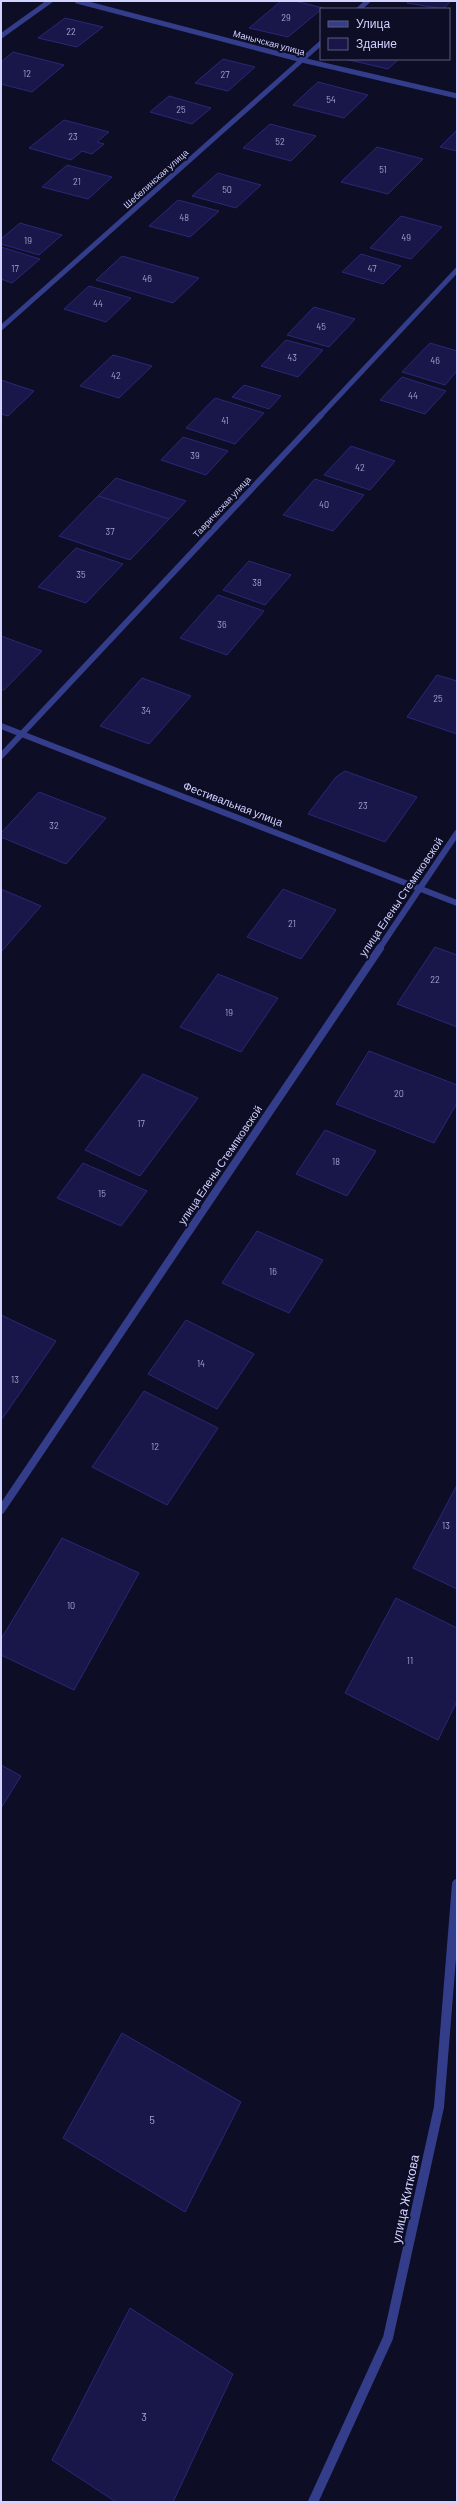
<svg xmlns="http://www.w3.org/2000/svg" width="458" height="2503" viewBox="0 0 458 2503" font-family="Barlow,sans-serif">
	<style>
		.building { fill: #191749; stroke: #2a2777 }
		.lines { fill: none; stroke-linecap: round; stroke-linejoin: round }
		.minor-far3 { stroke: #333d8a; stroke-width: 5 }
		.minor-far2 { stroke: #333d8a; stroke-width: 6 }
		.minor-far1 { stroke: #333d8a; stroke-width: 8 }
		.minor { stroke: #333d8a; stroke-width: 10 }
		.labels { text-anchor: middle; stroke-width: 4; stroke-linejoin: round; paint-order: stroke }
		.number-label { font-size: 9px; fill: #a4a4d2 }
		.far-street-label { font-size: 9px; fill: #d2d3ff; stroke: #0d0d26 }
		.street-label { font-size: 11px; fill: #d2d3ff; stroke: #0d0d26 }
		.near-number-label { font-size: 11px; fill: #a4a4d2 }
		.near-street-label { font-size: 13px; fill: #d2d3ff; stroke: #0d0d26 }
	</style>
	<rect width="100%" height="100%" fill="#0d0d26"/>
	<g class="building">
		<path d="M281,1H295L323,8L288,37L249,28Z"/>
		<path d="M408,1H451L443,9L407,3Z"/>
		<path d="M65,18L103,27L77,47L38,38Z"/>
		<path d="M13,52L64,65L32,92L1,84V62Z"/>
		<path d="M223,59L255,67L228,91L195,83Z"/>
		<path d="M345,59H399L388,69Z"/>
		<path d="M318,82L368,95L344,118L293,105Z"/>
		<path d="M169,96L211,108L192,124L150,112Z"/>
		<path d="M64,120L109,132L97,142L104,144L92,154L82,151L71,160L29,148Z"/>
		<path d="M270,124L316,136L291,161L243,148Z"/>
		<path d="M457,130V151L440,147Z"/>
		<path d="M377,147L423,159L388,194L341,182Z"/>
		<path d="M67,165L112,177L88,199L42,187Z"/>
		<path d="M218,173L261,185L236,208L192,196Z"/>
		<path d="M178,200L219,211L190,237L149,226Z"/>
		<path d="M401,216L442,227L411,259L370,248Z"/>
		<path d="M20,223L62,235L39,255L1,244V239Z"/>
		<path d="M1,247L40,259L12,283L1,279Z"/>
		<path d="M361,254L401,266L383,284L342,272Z"/>
		<path d="M122,256L199,278L173,303L96,280Z"/>
		<path d="M89,286L131,298L106,322L64,309Z"/>
		<path d="M314,307L355,319L329,347L287,335Z"/>
		<path d="M286,340L323,350L298,377L261,366Z"/>
		<path d="M430,343L457,351V371L445,385L402,372Z"/>
		<path d="M113,355L152,366L119,398L80,386Z"/>
		<path d="M402,377L446,391L425,414L380,400Z"/>
		<path d="M1,380L34,391L8,416L1,414Z"/>
		<path d="M244,385L281,396L269,409L232,397Z"/>
		<path d="M215,398L264,413L235,444L186,428Z"/>
		<path d="M183,437L228,451L206,475L161,460Z"/>
		<path d="M351,446L395,461L370,490L324,475Z"/>
		<path d="M116,478L186,501L169,519L98,496Z"/>
		<path d="M315,479L364,495L333,531L283,515Z"/>
		<path d="M98,496L169,519L130,560L59,536Z"/>
		<path d="M76,548L123,564L86,603L38,587Z"/>
		<path d="M249,561L291,575L265,605L223,590Z"/>
		<path d="M218,595L264,611L227,655L180,638Z"/>
		<path d="M1,636L42,651L4,690L1,689Z"/>
		<path d="M437,675L457,681V734L407,717Z"/>
		<path d="M142,678L191,696L149,744L100,726Z"/>
		<path d="M345,771L417,797L385,842L308,814L336,777Z"/>
		<path d="M39,792L106,818L66,864L1,837V833Z"/>
		<path d="M1,889L41,906L1,952Z"/>
		<path d="M283,889L336,910L301,959L247,937Z"/>
		<path d="M435,947L457,955V1027L397,1004Z"/>
		<path d="M218,974L278,998L241,1052L180,1027Z"/>
		<path d="M369,1051L457,1085V1103L434,1143L336,1104Z"/>
		<path d="M143,1074L198,1098L140,1176L85,1150Z"/>
		<path d="M325,1130L376,1151L347,1196L296,1174Z"/>
		<path d="M83,1163L147,1191L121,1226L57,1198Z"/>
		<path d="M257,1231L323,1260L289,1313L222,1283Z"/>
		<path d="M1,1315L56,1341L2,1419L1,1418Z"/>
		<path d="M186,1320L254,1354L217,1409L148,1374Z"/>
		<path d="M144,1391L218,1428L167,1505L92,1467Z"/>
		<path d="M457,1485V1589L413,1568Z"/>
		<path d="M62,1538L139,1573L74,1690L1,1655V1639Z"/>
		<path d="M396,1598L457,1628V1701L438,1740L345,1693Z"/>
		<path d="M1,1765L21,1776L1,1808Z"/>
		<path d="M122,2033L241,2102L185,2212L63,2138Z"/>
		<path d="M130,2308L233,2374L173,2502H116L52,2460Z"/>
	</g>
	<g class="lines">
		<g class="minor-far3">
			<path d="M77,1L302,60L457,96"/>
			<path d="M359,9L368,1"/>
			<path d="M1,36L50,1"/>
			<path d="M1,328L321,43"/>
			<path d="M320,416L457,270"/>
		</g>
		<g class="minor-far2">
			<path d="M1,726L457,903"/>
			<path d="M1,756L321,415"/>
			<path d="M379,949L457,833"/>
		</g>
		<path class="minor-far1" d="M1,1510L380,948"/>
		<path class="minor" d="M313,2502L388,2338L439,2107L457,1884"/>
	</g>
	<g class="labels">
		<g class="number-label">
			<text x="286" y="21">29</text>
			<text x="71" y="35">22</text>
			<text x="27" y="77">12</text>
			<text x="225" y="78">27</text>
			<text x="331" y="103">54</text>
			<text x="181" y="113">25</text>
			<text x="73" y="140">23</text>
			<text x="280" y="145">52</text>
			<text x="383" y="173">51</text>
			<text x="77" y="185">21</text>
			<text x="227" y="193">50</text>
			<text x="184" y="221">48</text>
			<text x="406" y="241">49</text>
			<text x="28" y="244">19</text>
			<text x="15" y="272">17</text>
			<text x="372" y="272">47</text>
			<text x="147" y="282">46</text>
			<text x="98" y="307">44</text>
			<text x="321" y="330">45</text>
			<text x="292" y="361">43</text>
			<text x="435" y="364">46</text>
			<text x="116" y="379">42</text>
			<text x="413" y="399">44</text>
			<text x="225" y="424">41</text>
			<text x="195" y="459">39</text>
			<text x="360" y="471">42</text>
			<text x="324" y="508">40</text>
			<text x="110" y="535">37</text>
			<text x="81" y="578">35</text>
			<text x="257" y="586">38</text>
			<text x="222" y="628">36</text>
			<text x="438" y="702">25</text>
			<text x="146" y="714">34</text>
			<text x="363" y="809">23</text>
			<text x="54" y="829">32</text>
			<text x="292" y="927">21</text>
			<text x="435" y="983">22</text>
			<text x="229" y="1016">19</text>
			<text x="399" y="1097">20</text>
			<text x="141" y="1127">17</text>
			<text x="336" y="1165">18</text>
			<text x="102" y="1197">15</text>
			<text x="273" y="1275">16</text>
			<text x="201" y="1367">14</text>
			<text x="15" y="1383">13</text>
			<text x="155" y="1450">12</text>
			<text x="446" y="1529">13</text>
			<text x="71" y="1609">10</text>
			<text x="410" y="1664">11</text>
		</g>
		<g class="far-street-label">
			<text transform="translate(269 43) rotate(15)" y="3">Манычская улица</text>
			<text transform="translate(156 179) rotate(-42)" y="3">Шебелинская улица</text>
			<text transform="translate(222 507) rotate(-47)" y="3">Таврическая улица</text>
		</g>
		<g class="street-label">
			<text transform="translate(233 804) rotate(21)" y="4">Фестивальная улица</text>
			<text transform="translate(401 897) rotate(-56)" y="4">улица Елены Стемпковской</text>
			<text transform="translate(220 1165) rotate(-56)" y="4">улица Елены Стемпковской</text>
		</g>
		<g class="near-number-label">
			<text x="152" y="2124">5</text>
			<text x="144" y="2421">3</text>
		</g>
		<g class="near-street-label">
			<text transform="translate(405 2199) rotate(-78)" y="5">улица Житкова</text>
		</g>
	</g>
	<rect width="458" height="2503" fill="none" stroke="#d2d3ff" stroke-width="4"/>
	<rect x="320" y="8" width="130" height="52" fill="#0d0d26" stroke="#5c5c7d"/>
	<rect x="328" y="21" width="20" height="6" fill="#333d8a" stroke="#5c5c7d"/>
	<text x="356" y="28" font-size="12" fill="#d2d3ff">Улица</text>
	<rect x="328" y="38" width="20" height="12" fill="#191749" stroke="#5c5c7d"/>
	<text x="356" y="48" font-size="12" fill="#d2d3ff">Здание</text>
</svg>
